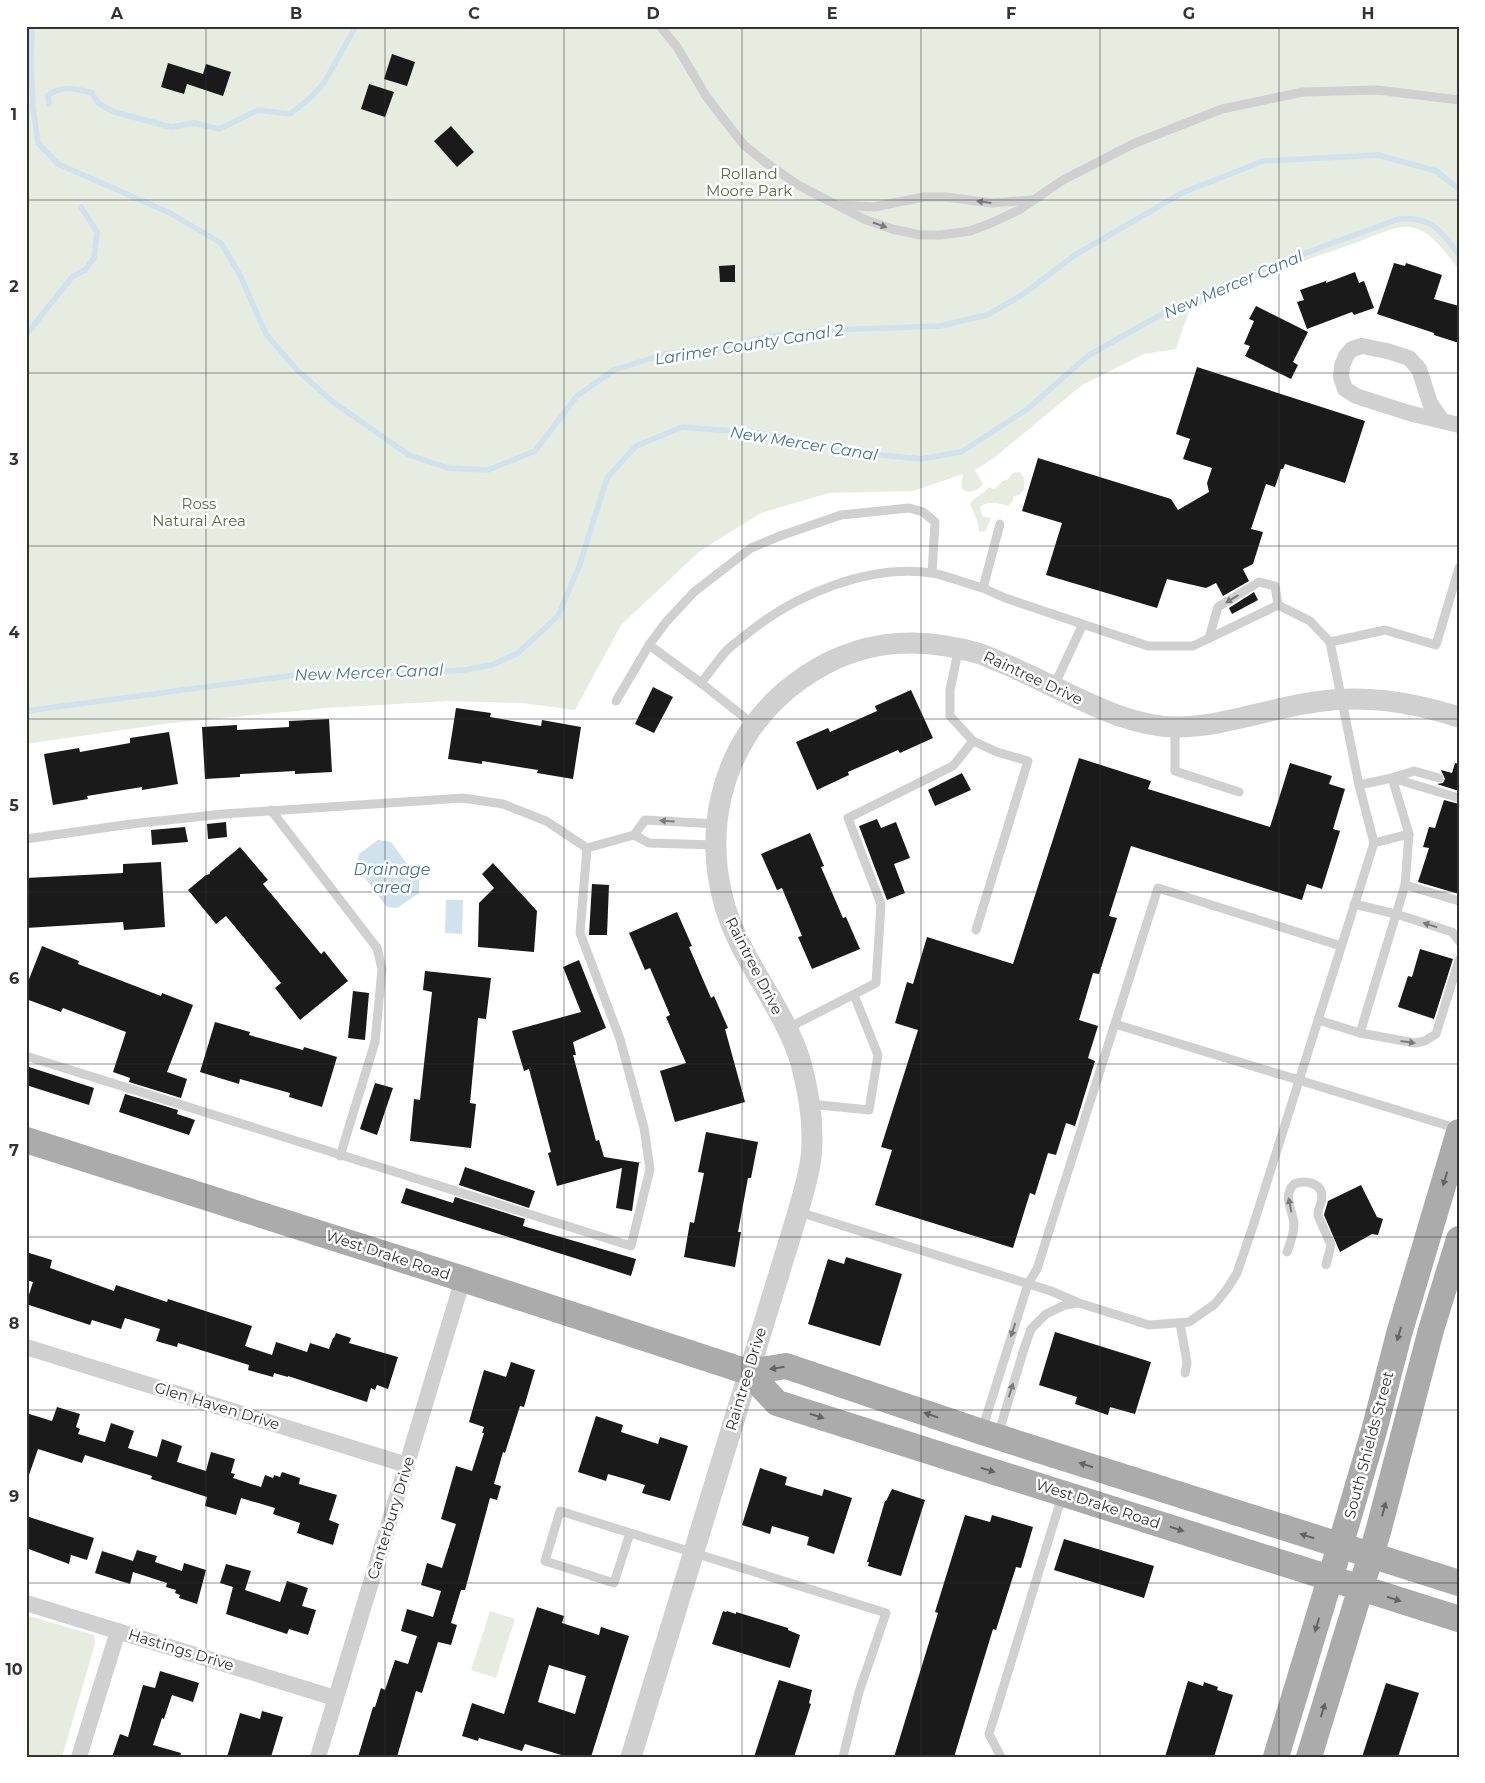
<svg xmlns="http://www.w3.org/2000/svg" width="1485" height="1783" viewBox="0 0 1485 1783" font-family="Montserrat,sans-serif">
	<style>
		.green { fill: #e6ecdf }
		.water { fill: #cfe2ee }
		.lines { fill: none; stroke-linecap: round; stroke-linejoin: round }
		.stream { stroke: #cfe2ee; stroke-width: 5.5 }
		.building { fill: #1a1a1a; fill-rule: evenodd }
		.service { stroke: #d0d0d0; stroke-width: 9 }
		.minor { stroke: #d0d0d0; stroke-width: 16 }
		.tertiary { stroke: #d0d0d0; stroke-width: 21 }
		.primary { stroke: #ababab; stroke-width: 26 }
		.oneway { fill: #7a7a7a }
		.oneway2 { fill: #636363 }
		.grid { fill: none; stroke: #333; stroke-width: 1; stroke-opacity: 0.55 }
		.labels { text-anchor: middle; stroke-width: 5; stroke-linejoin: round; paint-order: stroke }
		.park-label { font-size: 15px; fill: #56703f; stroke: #fff }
		.street-label { font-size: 15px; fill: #333; stroke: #fff }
		.water-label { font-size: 16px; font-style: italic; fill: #3f7597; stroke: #fff }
		.neatline { fill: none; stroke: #333; stroke-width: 2 }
		.grid-label { font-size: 16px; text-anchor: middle; font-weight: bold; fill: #333 }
	</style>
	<rect width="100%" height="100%" fill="#fff"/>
	<g class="green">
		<path d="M26,26H1459V270C1446,253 1432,230 1409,227C1398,225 1369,238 1358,242C1301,262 1242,281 1189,311L1176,349L1144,354L1082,385L994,458L975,470L983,484C977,491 971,494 963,490L961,485L963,474L913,491L829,493L761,513L700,551L621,625L575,710L522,703L448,701L327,708L171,723L26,744Z"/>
		<path d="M1020,472L1024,478V490L1019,495L1014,496L1012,502L1008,506C999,503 988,500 980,507L982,516L991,518L986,531L979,532L978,523L970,504C974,497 984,494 989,487L994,489L1003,481L1007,480L1013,473Z"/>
		<path d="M490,1611L515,1619L496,1678L471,1670Z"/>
		<path d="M26,1615L94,1635L95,1644L62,1757H26Z"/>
	</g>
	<g class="water">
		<path d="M378,840L391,842L419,880V893L397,908L387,907L356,866L359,854Z"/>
		<path d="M446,900H463L462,934L445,933Z"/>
	</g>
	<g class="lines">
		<g class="stream">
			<path d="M32,26L31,65L33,107L38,143L58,164L170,213L221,243L240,275L266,334L297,370L333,402L409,455L448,468L488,470L535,451L577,396L614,370L665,354L715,349L770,336L830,330L940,326L987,315L1022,295L1075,255L1182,193L1263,161L1378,155L1436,171L1459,189"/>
			<path d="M49,104L48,95C60,85 78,89 92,93L98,103L114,112L171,127L194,123L219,129L258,110L290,114L309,99L324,83L356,26"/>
			<path d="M26,335L72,277L85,270L94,258L97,232L81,207"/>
			<path d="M26,711L302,674L412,673L464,670L492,665L518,653L558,616L580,564L607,478L636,446L682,427L759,433L872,454L921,459L961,452L1026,410L1089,355L1180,304L1268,267L1398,219C1431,215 1441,231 1459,255"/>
		</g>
	</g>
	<g class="building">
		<path d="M392,54L415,62L407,86L384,79Z"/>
		<path d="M168,63L203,74L206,64L231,72L223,96L187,84L184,94L161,87Z"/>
		<path d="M369,84L394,92L385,117L361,109Z"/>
		<path d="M451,126L474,152L457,167L434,141Z"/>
		<path d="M1394,263L1405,266L1406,263L1442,275L1434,299L1459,306V343L1434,335V333L1377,314Z"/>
		<path d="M735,265V282H720L719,266Z"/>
		<path d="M1355,272L1359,283L1364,281L1374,308L1354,315L1352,312L1307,329L1297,302L1304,300L1300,290L1326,281V283Z"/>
		<path d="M1256,306L1308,332L1293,362L1298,365L1291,379L1245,356L1250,346L1244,344L1254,321L1249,319Z"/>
		<path d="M1197,367L1365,421L1345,483L1285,464L1283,469H1281L1275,487L1266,484L1251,529L1263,532L1253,564L1243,569L1249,581L1223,596L1216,583L1206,588L1167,579L1157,608L1046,575L1062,523L1022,511L1038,458L1171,499L1178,510L1209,492L1207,483L1212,468L1183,459L1190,439L1176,434Z"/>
		<path d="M1254,592L1258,600L1232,614L1229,608Z"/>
		<path d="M653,687L673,697L654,733L635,724Z"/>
		<path d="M911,690L933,738L900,753L898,750L848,772L849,775L817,790L796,742L828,728L830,732L877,711L875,706Z"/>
		<path d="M456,708L491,713L490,717L541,726L542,720L581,727L573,779L537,773L538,770L482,761V764L448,759Z"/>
		<path d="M329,719L332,772L295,774V771L240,774V777L205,779L202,727L237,725V730L289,727V721Z"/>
		<path d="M169,732L178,784L142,790V787L87,796L88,799L53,805L44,754L79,748L80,752L130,743V738Z"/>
		<path d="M1079,758L1151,781L1148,789L1270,827L1290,763L1332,776L1329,784L1345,789L1333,829L1340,831L1322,889L1307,884L1302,900L1131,846L1109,916L1117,918L1099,974L1093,973L1079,1020L1098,1026L1088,1058L1095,1061L1075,1126L1066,1123L1056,1155L1048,1153L1035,1195L1030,1193L1013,1248L875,1205L892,1150L881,1147L918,1030L895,1023L907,982L913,984L927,937L1013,964Z"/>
		<path d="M1455,763L1459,764V791L1437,784L1443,783L1445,779L1441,770L1452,773Z"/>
		<path d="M962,773L971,790L935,806L928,790Z"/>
		<path d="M1444,800L1459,804V894L1418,882L1429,848L1423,847L1429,827L1435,828Z"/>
		<path d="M877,819L881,828L896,822L910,858L894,864L905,893L887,900L859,826Z"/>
		<path d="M226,822L227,837L208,839L207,824Z"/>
		<path d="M185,827L188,842L152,845L151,830Z"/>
		<path d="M810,833L824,866L821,867L843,918L846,917L860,949L812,969L798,937L802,936L782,888L777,890L761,854Z"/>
		<path d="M240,847L268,880L263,884L321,954L324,951L348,981L300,1020L275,988L281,983L226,916L216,924L188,890L206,875L210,874V872Z"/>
		<path d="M161,862L165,927L124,930L123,922L26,928V878L123,873V864Z"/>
		<path d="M493,863L537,911L534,952L478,947L479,903L494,888L482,874Z"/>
		<path d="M592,884L609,885L607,935H589Z"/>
		<path d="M677,912L692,946L689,947L711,998L714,996L728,1028L725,1029L745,1102L675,1122L660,1071L686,1063L666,1017L670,1015L650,968L645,970L629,933Z"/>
		<path d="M42,946L79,961L78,964L161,996L162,993L193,1005L167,1072L187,1079L181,1098L129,1082L130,1078L113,1072L126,1032L63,1008L61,1012L26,999V987Z"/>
		<path d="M1420,949L1453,959L1434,1019L1398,1007L1408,976L1412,977Z"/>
		<path d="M579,960L606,1028L573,1042L576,1055H573L596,1141L599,1140L604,1157L642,1163H639L632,1211L616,1208L622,1168L557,1186L548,1153L551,1152L529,1069L524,1071L512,1031L581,1012L563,967Z"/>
		<path d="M425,971L491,978L486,1019L478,1018L470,1103L476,1104L471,1148L410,1141L414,1099L420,1100L432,992L423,990Z"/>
		<path d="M353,991L369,993L365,1040L348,1038Z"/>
		<path d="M215,1022L250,1032L249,1035L303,1050L304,1047L337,1057L322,1107L289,1097L290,1093L240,1079L239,1084L200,1072Z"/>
		<path d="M26,1066L94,1088L89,1105L26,1085Z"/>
		<path d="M375,1083L393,1088L377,1135L360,1129Z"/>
		<path d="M125,1094L178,1110L177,1114L195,1120L189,1135L119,1112Z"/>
		<path d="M706,1132L758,1142L751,1178H748L738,1232H741L735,1267L684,1257L690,1222L694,1223L704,1173L698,1172Z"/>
		<path d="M465,1167L535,1191L529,1208L459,1185Z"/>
		<path d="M1361,1185L1377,1217L1383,1219L1378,1235L1372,1234L1340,1252L1324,1215L1325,1211L1328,1201Z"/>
		<path d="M406,1188L453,1203L455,1197L525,1219L523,1226L636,1259L631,1276L401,1203Z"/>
		<path d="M26,1252L52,1260L50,1268L114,1291L116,1285L167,1302L168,1299L252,1326L245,1346L272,1355L276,1342L307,1352L310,1343L329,1349L333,1338H334L336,1333L351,1338L349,1343L398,1357L388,1389L377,1385L375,1390L371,1388L367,1402L288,1376V1377L274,1373L273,1377L248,1370L249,1365L178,1343L177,1347L156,1341L160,1329L125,1318L121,1329L92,1320L90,1325L26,1304L33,1282L26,1280Z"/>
		<path d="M846,1257L902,1274L880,1346L808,1324L828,1259L844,1264Z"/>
		<path d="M1055,1332L1151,1362L1135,1414L1110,1407L1108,1415L1075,1404L1077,1397L1039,1385Z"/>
		<path d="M511,1362L535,1370L524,1407L520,1406L505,1453L503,1452L494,1484L501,1486L497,1500L490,1498L465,1590H461L451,1623L457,1625L451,1645L438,1642L422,1693L416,1691L397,1757H358L373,1707H375L381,1688L385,1690L395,1660L408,1664L417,1636L401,1631L407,1609L433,1617L441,1591L421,1585L427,1563L442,1568L456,1524L441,1519L456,1466L472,1471L484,1433H482L484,1427L469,1422L484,1370L506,1377Z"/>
		<path d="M57,1407L80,1414L76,1427L80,1429L78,1434L105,1442L111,1423L134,1431L128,1448L157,1457L162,1439L182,1446L177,1462L206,1471L211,1452L235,1459L231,1473L235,1474L233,1478L261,1487L265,1475L273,1478L274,1475L280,1477L282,1472L300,1478L299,1484L337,1495L329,1520L339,1524L333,1545L297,1533L300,1523L273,1514L275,1508L241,1498L236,1515L205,1506L207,1497L151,1479L152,1476L85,1455L82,1463L38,1449L29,1475H26V1413L52,1421Z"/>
		<path d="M596,1416L623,1425L621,1432L658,1444L660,1437L688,1446L670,1501L642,1493L645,1485L629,1480L608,1474L606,1481L578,1472Z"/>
		<path d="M760,1468L787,1477L785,1485L822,1496L824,1489L852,1498L834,1554L807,1545L809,1537L772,1526L770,1534L742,1525Z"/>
		<path d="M892,1489L925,1500L901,1576L868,1566L869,1562H867L885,1501H886Z"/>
		<path d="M965,1515L990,1522L992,1515L1033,1527L1021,1568L1016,1567L996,1630L993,1629L954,1757H894L938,1613L935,1612Z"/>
		<path d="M26,1516L94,1538L87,1560L71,1555L69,1564L26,1548Z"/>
		<path d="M1064,1539L1154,1566L1144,1598L1054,1570Z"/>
		<path d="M137,1550L157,1556L155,1562L182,1571L184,1563L206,1570L197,1604L179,1598L180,1595L175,1593L176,1590L166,1587L167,1583L133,1572L130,1584L95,1573L102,1551L133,1561Z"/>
		<path d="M226,1564L251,1571L245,1590L280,1602L287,1581L308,1588L302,1606L316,1610L308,1635L289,1629L287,1634L226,1614L233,1587L220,1583Z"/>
		<path d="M537,1607L564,1616L562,1623L599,1635L601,1627L629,1636L591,1757H568L525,1744L522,1751L479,1738L478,1741L462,1736L472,1703L504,1714ZM549,1665L586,1676L575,1714L538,1702Z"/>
		<path d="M723,1611L726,1612L727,1611L736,1614V1612L788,1628V1630L800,1635L790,1668L712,1644Z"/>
		<path d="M160,1671L199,1683L193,1702L172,1695L164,1719L162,1718L153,1745L181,1753L180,1757H112L120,1734L128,1737L143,1685L155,1688Z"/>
		<path d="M779,1680L812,1690L809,1703L811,1704L794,1757H754Z"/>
		<path d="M1188,1681L1203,1686L1204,1682L1218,1687L1217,1690L1233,1695L1214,1757H1165Z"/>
		<path d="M1386,1683L1419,1693L1398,1757H1362Z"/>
		<path d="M262,1711L283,1717L271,1757H227L240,1713L260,1719Z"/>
	</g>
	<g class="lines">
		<g class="service">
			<path d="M660,26L677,47L706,96L726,122L744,145L765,162L798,185L864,219L892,229L920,235H940L970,231L989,224L1019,210L1063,180L1133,144L1222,109L1303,92L1377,90L1459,100"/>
			<path d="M841,205L874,207L924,197H946L992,203L1031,200"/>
			<path d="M1000,524L983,588L1005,598L1148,646H1193L1278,605"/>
			<path d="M1209,638L1218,607L1259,582L1275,586L1278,605"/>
			<path d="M1330,642L1385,630L1436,645L1459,568"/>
			<path d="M959,647L950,690V716L973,741L997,752L1028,761L976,930"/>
			<path d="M701,683L649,645L666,622L694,592L751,548L780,536L841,515L909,508L923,512L935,522L932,573"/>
			<path d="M1054,686L1083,624"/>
			<path d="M616,701L649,645"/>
			<path d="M754,725L701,683C710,672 718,660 727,650C733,644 741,639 748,633C796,594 869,564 932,573C949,576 966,584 983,588"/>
			<path d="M1175,727V771L1239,792"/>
			<path d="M1359,785L1392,778L1459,798"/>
			<path d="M271,810L377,948L382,969L375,1042L340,1156"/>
			<path d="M26,839L131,824L223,814L463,798L503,804L546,821L587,848L634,835"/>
			<path d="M1374,843L1409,834"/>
			<path d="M715,845L649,843L634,835L645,820L716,824"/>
			<path d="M1405,885L1459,901"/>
			<path d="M1354,904L1396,914L1452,932L1459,941"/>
			<path d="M1318,1020L1360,1033L1415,1043L1425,1041L1436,1034L1459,960"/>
			<path d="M1115,1024L1459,1129"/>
			<path d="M786,1029L876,983L881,904L848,818L953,766L973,741"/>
			<path d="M1360,1033L1405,885L1409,834L1392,778L1414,771L1439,778"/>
			<path d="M26,1056L631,1246L650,1169L644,1128L620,1039L580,933L587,848"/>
			<path d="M810,1104L869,1110L878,1055L854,995"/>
			<path d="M799,1212L1051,1291L1079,1303L1149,1325L1189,1322L1215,1304L1227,1289L1237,1273L1254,1223L1374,843L1359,785L1330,642L1310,621L1278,605"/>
			<path d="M1287,1252C1290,1244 1294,1234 1294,1224C1293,1210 1282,1197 1294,1184C1304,1180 1322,1182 1322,1197C1322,1204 1317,1209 1318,1216L1331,1245L1326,1265"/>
			<path d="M1180,1323L1187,1363L1185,1373"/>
			<path d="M982,1430L1028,1284L1037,1269L1158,888L1341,946"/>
			<path d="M998,1435L1024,1349L1031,1329L1046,1314L1065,1305L1079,1303"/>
			<path d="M630,1533L614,1583L545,1561L560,1511L886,1613L859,1692L843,1757"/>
			<path d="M1001,1757L989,1734L1062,1496"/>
		</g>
		<g class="minor">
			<path d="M1441,419L1430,403L1419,369L1409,358L1387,351L1362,346L1352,349L1346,356L1342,366L1341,377L1345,389L1356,396L1409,413L1459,425"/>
			<path d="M26,1347L407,1465"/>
			<path d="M26,1603L335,1698"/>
			<path d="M79,1757L118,1631"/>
			<path d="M318,1757L463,1279"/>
		</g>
		<path class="tertiary" d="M631,1757L798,1212C802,1198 806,1184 809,1170C816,1136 810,1097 801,1063C788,1020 759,982 739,942C693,849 716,736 804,677C859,639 918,635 981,654C1006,664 1030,675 1054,687C1092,705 1132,726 1175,727C1221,727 1264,710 1309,703C1362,694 1408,701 1459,717"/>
		<g class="primary">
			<path d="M26,1140L463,1279L748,1372L786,1366L982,1432L1459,1583"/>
			<path d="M748,1372L777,1403L1459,1619"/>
			<path d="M1276,1757L1346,1526L1374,1431L1399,1334L1459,1132"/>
			<path d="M1309,1757L1378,1532L1431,1330L1459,1239"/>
		</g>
	</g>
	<defs><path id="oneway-solid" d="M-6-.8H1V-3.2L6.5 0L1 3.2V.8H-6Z" transform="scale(1.25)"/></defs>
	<g class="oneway">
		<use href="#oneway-solid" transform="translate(984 202) rotate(-173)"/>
		<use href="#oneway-solid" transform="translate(880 225) rotate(19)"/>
		<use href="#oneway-solid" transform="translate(1232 599) rotate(149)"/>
		<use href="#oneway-solid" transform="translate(667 821) rotate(-177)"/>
		<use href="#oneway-solid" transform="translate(1430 925) rotate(-163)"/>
		<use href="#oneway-solid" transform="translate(1408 1042) rotate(8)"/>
		<use href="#oneway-solid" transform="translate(1290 1205) rotate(-101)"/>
		<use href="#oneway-solid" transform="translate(1013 1330) rotate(108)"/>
		<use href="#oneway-solid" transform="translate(1011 1390) rotate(-73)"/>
	</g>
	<g class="oneway2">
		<use href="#oneway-solid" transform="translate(1445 1179) rotate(107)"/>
		<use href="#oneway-solid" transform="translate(1399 1334) rotate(106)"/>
		<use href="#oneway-solid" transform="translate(777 1368) rotate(171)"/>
		<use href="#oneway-solid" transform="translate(931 1415) rotate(-161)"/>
		<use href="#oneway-solid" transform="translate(817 1416) rotate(18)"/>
		<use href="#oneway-solid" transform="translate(1086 1465) rotate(-163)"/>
		<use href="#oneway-solid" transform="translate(988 1470) rotate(17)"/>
		<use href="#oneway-solid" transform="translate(1384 1509) rotate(-75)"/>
		<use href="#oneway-solid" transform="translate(1177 1529) rotate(18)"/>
		<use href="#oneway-solid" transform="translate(1307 1536) rotate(-162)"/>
		<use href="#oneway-solid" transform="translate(1394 1599) rotate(17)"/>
		<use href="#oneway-solid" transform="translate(1317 1625) rotate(107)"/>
		<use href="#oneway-solid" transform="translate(1323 1710) rotate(-73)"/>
	</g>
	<path class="grid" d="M206,26V1757M385,26V1757M564,26V1757M742,26V1757M921,26V1757M1100,26V1757M1279,26V1757M26,200H1459M26,373H1459M26,546H1459M26,719H1459M26,892H1459M26,1064H1459M26,1237H1459M26,1410H1459M26,1583H1459"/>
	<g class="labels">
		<g class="park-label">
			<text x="749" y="179">Rolland<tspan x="749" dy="17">Moore Park</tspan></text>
			<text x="199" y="509">Ross<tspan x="199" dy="17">Natural Area</tspan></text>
		</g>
		<g class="street-label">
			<text transform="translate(1033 678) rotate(25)" y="5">Raintree Drive</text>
			<text transform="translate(754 966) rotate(63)" y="5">Raintree Drive</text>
			<text transform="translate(388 1255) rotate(18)" y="5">West Drake Road</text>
			<text transform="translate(746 1379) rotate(-73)" y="5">Raintree Drive</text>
			<text transform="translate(217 1406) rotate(17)" y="5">Glen Haven Drive</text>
			<text transform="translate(1369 1445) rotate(-75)" y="5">South Shields Street</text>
			<text transform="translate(1098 1504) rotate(18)" y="5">West Drake Road</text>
			<text transform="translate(391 1518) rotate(-73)" y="5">Canterbury Drive</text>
			<text transform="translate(181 1650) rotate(17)" y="5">Hastings Drive</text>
		</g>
		<g class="water-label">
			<text transform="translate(1233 284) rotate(-23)" y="6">New Mercer Canal</text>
			<text transform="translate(749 344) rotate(-9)" y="6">Larimer County Canal 2</text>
			<text transform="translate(804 443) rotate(9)" y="6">New Mercer Canal</text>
			<text transform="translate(369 672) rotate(-2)" y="6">New Mercer Canal</text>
			<text x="392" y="875">Drainage<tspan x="392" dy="18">area</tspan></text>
		</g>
	</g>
	<rect width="1485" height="1783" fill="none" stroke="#ffffff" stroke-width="55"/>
	<rect x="28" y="28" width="1430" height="1728" class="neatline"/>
	<g class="grid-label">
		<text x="117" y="19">A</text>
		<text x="296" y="19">B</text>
		<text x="474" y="19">C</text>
		<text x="653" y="19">D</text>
		<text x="832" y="19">E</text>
		<text x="1011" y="19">F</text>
		<text x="1189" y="19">G</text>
		<text x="1368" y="19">H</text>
		<text x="14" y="120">1</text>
		<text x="14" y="292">2</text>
		<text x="14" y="465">3</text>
		<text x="14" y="638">4</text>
		<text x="14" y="811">5</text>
		<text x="14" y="984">6</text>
		<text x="14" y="1156">7</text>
		<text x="14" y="1329">8</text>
		<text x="14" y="1502">9</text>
		<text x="14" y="1675">10</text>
	</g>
</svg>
